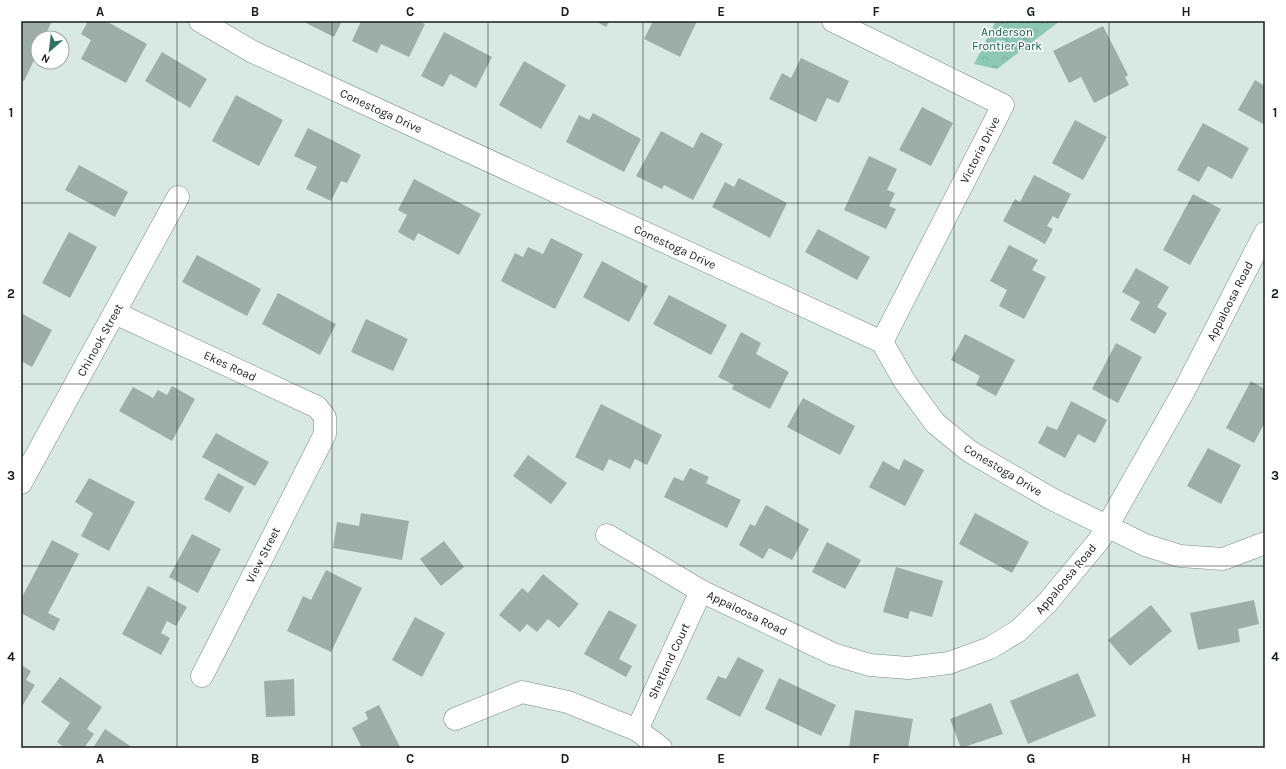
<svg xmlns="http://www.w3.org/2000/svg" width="1286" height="769" viewBox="0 0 1286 769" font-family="Karla,sans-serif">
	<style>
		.park { fill: url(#park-crowns) }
		.building { fill: #9daea8 }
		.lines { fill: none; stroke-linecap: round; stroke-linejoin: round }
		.minor-casing { stroke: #788882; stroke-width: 23 }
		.minor { stroke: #fff; stroke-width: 22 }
		.grid { fill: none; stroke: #171d1b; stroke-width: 1; stroke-opacity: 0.55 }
		.labels { text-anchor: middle; stroke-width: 3; stroke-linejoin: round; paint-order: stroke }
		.park-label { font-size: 12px; fill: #14614f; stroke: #fff }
		.street-label { font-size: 12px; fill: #171d1b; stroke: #fff }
		.neatline { fill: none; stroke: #171d1b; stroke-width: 1.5 }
		.grid-label { font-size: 13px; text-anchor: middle; font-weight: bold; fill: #171d1b }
	</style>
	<defs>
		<pattern id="park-crowns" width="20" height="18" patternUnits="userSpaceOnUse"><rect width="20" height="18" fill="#8dc8b5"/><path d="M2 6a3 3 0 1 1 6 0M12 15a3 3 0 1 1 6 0" fill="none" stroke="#79ab9b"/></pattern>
	</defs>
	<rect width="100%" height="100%" fill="#d8e9e3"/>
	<path class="park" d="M996,21H1060L997,69L974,64Z"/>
	<g class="building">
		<path d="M21,21H52L44,38H38V52L24,81L21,80Z"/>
		<path d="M88,21H106L147,44L126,83L81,59L91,40L81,34Z"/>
		<path d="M307,21H342L334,37L306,23Z"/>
		<path d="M361,21H419L425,24L409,57L381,44L377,53L352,41Z"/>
		<path d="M595,21H610L606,27Z"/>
		<path d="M653,21H697L680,57L644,39Z"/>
		<path d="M1103,26L1128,75L1125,77L1129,85L1094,103L1081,77L1069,83L1053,51Z"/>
		<path d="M444,32L492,57L476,88L450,74L443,87L421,76Z"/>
		<path d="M162,52L207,79L190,108L145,81Z"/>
		<path d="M801,58L849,81L839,103L827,98L816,122L769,99L782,73L791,78Z"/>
		<path d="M524,61L566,85L541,129L499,105Z"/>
		<path d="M1255,80L1265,86V125L1238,110Z"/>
		<path d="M236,95L283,120L259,166L212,141Z"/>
		<path d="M922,107L953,123L931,166L899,150Z"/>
		<path d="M593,113L641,139L624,172L566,142L579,115L589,120Z"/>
		<path d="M1075,120L1107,137L1083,180L1052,163Z"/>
		<path d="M1203,123L1249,148L1232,179L1208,166L1199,182L1177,170Z"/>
		<path d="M308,128L361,155L347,183L341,181L331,201L306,189L317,167L294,156Z"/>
		<path d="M661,131L693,148L701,132L723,144L693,200L664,185L662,189L636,176Z"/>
		<path d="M869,156L897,169L887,190L895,193L889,206L896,209L886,229L844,210Z"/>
		<path d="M79,165L128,192L115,217L65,190Z"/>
		<path d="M1034,175L1071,194L1058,219L1053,216L1047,226L1053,229L1045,244L1003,221L1015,199L1020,202Z"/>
		<path d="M739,178L787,203L770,238L712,207L725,182L734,187Z"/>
		<path d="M414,179L481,214L459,255L418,233L414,241L398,232L407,215L398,210Z"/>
		<path d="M1193,194L1221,209L1190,265L1163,250Z"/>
		<path d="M818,229L870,257L857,280L805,252Z"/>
		<path d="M69,232L97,247L70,298L42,283Z"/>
		<path d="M551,238L583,254L555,309L501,281L515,253L523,257L528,247L543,254Z"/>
		<path d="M1009,245L1038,260L1032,270L1046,277L1024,319L999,306L1007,290L990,281Z"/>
		<path d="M197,255L261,289L247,316L182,282Z"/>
		<path d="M602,261L648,286L629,322L583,297Z"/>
		<path d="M1136,268L1169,287L1157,307L1167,313L1155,334L1130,320L1140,302L1122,292Z"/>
		<path d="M278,293L336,324L320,355L262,324Z"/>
		<path d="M669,295L727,325L711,355L653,324Z"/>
		<path d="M21,313L52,330L32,367L21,361Z"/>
		<path d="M366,319L408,339L393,371L351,352Z"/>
		<path d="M741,332L761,343L756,354L789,372L770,409L732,389L734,385L718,377Z"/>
		<path d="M965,334L1015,360L996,396L976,385L980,376L951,360Z"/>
		<path d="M1116,343L1142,357L1118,403L1092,389Z"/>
		<path d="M1251,381L1265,389V422L1254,443L1226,428Z"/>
		<path d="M172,386L195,399L172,441L119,411L133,387L153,398L158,390L167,395Z"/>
		<path d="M803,398L855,426L840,455L787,427Z"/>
		<path d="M1071,401L1107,420L1095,443L1078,434L1065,458L1038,443L1047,426L1057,430Z"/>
		<path d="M601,404L662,435L647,465L635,459L630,469L609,459L603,471L575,457Z"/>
		<path d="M216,433L269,462L255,486L202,457Z"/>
		<path d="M1208,448L1241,465L1221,504L1187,486Z"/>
		<path d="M528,455L567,483L551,504L513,476Z"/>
		<path d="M904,459L924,470L905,506L869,487L883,461L899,470Z"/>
		<path d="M690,468L709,477L706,483L741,500L727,528L664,497L674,477L683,481Z"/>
		<path d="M218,473L244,487L230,513L204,499Z"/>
		<path d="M89,478L135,502L109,551L81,536L93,513L75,502Z"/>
		<path d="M766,505L809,529L792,560L769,548L763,559L739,545L750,524L755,526Z"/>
		<path d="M361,513L409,521L402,560L333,548L337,522L359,526Z"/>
		<path d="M975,513L1029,542L1012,573L959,544Z"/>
		<path d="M192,534L221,549L198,593L169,577Z"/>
		<path d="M52,540L79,554L48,613L60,619L54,631L21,613V599Z"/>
		<path d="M444,541L464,567L441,586L420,559Z"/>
		<path d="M827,542L861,560L845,589L812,572Z"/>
		<path d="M896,567L943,581L932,617L910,611L908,619L883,612Z"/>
		<path d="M326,570L362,588L331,652L287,631L303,596L311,600Z"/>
		<path d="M543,574L579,604L559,628L548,619L537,632L527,624L520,632L499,615L522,588L528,593Z"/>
		<path d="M148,586L187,607L176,626L167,621L161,633L170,638L161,655L122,634Z"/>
		<path d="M1254,600L1259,624L1238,629L1240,642L1198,650L1190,613Z"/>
		<path d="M1151,605L1172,631L1130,666L1108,640Z"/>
		<path d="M609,610L637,625L619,659L632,666L626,677L584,654Z"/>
		<path d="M415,617L445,633L422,677L392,660Z"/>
		<path d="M738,657L764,670L740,717L706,699L718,676L726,679Z"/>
		<path d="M21,665L31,671L26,680L35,685L21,708Z"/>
		<path d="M1078,673L1096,716L1028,744L1010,701Z"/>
		<path d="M60,677L102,707L87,729L94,734L84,748H65L57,742L70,723L41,702Z"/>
		<path d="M779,678L836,705L821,736L765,709Z"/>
		<path d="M294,679L295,716L266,717L264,681Z"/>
		<path d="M991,703L1003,734L961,748L950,719Z"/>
		<path d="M379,705L400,747L399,748H362L352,728L368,719L365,712Z"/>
		<path d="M855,710L913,719L908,748L849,747Z"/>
		<path d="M105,729L133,748H93Z"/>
	</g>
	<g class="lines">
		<defs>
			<g id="minor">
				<path d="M200,21L253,52L882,342L905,382L935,423L969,451L1050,498L1145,545L1180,556L1223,559L1265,543"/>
				<path d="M833,21L1003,105L882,342"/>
				<path d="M115,313L317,407L325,417V434L202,676"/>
				<path d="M21,483L178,197"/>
				<path d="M607,535L701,591L833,654L870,665L908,668L949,663L990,648L1018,631L1048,602L1100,539L1185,389L1265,233"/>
				<path d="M455,719L522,692L568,702L637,730L661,748"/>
				<path d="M637,730L701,591"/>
			</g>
		</defs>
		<use href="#minor" class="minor-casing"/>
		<use href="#minor" class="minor"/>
	</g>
	<path class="grid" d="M177,21V748M332,21V748M488,21V748M643,21V748M798,21V748M954,21V748M1109,21V748M21,203H1265M21,384H1265M21,566H1265"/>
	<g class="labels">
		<g class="park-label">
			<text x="1007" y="36">Anderson<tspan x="1007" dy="14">Frontier Park</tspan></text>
		</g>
		<g class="street-label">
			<text transform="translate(381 111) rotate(25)" y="4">Conestoga Drive</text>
			<text transform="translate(980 150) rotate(-63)" y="4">Victoria Drive</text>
			<text transform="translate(675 247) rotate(25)" y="4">Conestoga Drive</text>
			<text transform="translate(1230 301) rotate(-63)" y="4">Appaloosa Road</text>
			<text transform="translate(100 340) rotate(-61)" y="4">Chinook Street</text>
			<text transform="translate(230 366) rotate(25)" y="4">Ekes Road</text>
			<text transform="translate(1003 470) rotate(31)" y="4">Conestoga Drive</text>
			<text transform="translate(263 555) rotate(-63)" y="4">View Street</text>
			<text transform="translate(1066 579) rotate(-50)" y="4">Appaloosa Road</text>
			<text transform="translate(747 613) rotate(26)" y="4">Appaloosa Road</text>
			<text transform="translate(669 661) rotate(-65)" y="4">Shetland Court</text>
		</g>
	</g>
	<rect width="1286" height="769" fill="none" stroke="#ffffff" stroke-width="44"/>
	<g transform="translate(50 50) rotate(208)"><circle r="19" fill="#ffffff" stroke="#a2a5a4"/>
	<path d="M0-3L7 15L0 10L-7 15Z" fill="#317160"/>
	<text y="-6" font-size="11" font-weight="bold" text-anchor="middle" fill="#171d1b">N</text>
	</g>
	<rect x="22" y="22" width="1242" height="725" class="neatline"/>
	<g class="grid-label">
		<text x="100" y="16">A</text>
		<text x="255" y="16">B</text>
		<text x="410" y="16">C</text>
		<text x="565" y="16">D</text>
		<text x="721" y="16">E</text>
		<text x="876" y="16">F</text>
		<text x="1031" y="16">G</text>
		<text x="1186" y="16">H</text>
		<text x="11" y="117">1</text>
		<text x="1275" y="117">1</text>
		<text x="11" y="298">2</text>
		<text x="1275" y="298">2</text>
		<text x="11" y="480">3</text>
		<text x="1275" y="480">3</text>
		<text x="11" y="661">4</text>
		<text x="1275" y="661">4</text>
		<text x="100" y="763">A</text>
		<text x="255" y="763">B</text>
		<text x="410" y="763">C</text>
		<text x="565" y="763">D</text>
		<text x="721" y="763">E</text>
		<text x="876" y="763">F</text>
		<text x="1031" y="763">G</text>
		<text x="1186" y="763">H</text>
	</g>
</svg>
